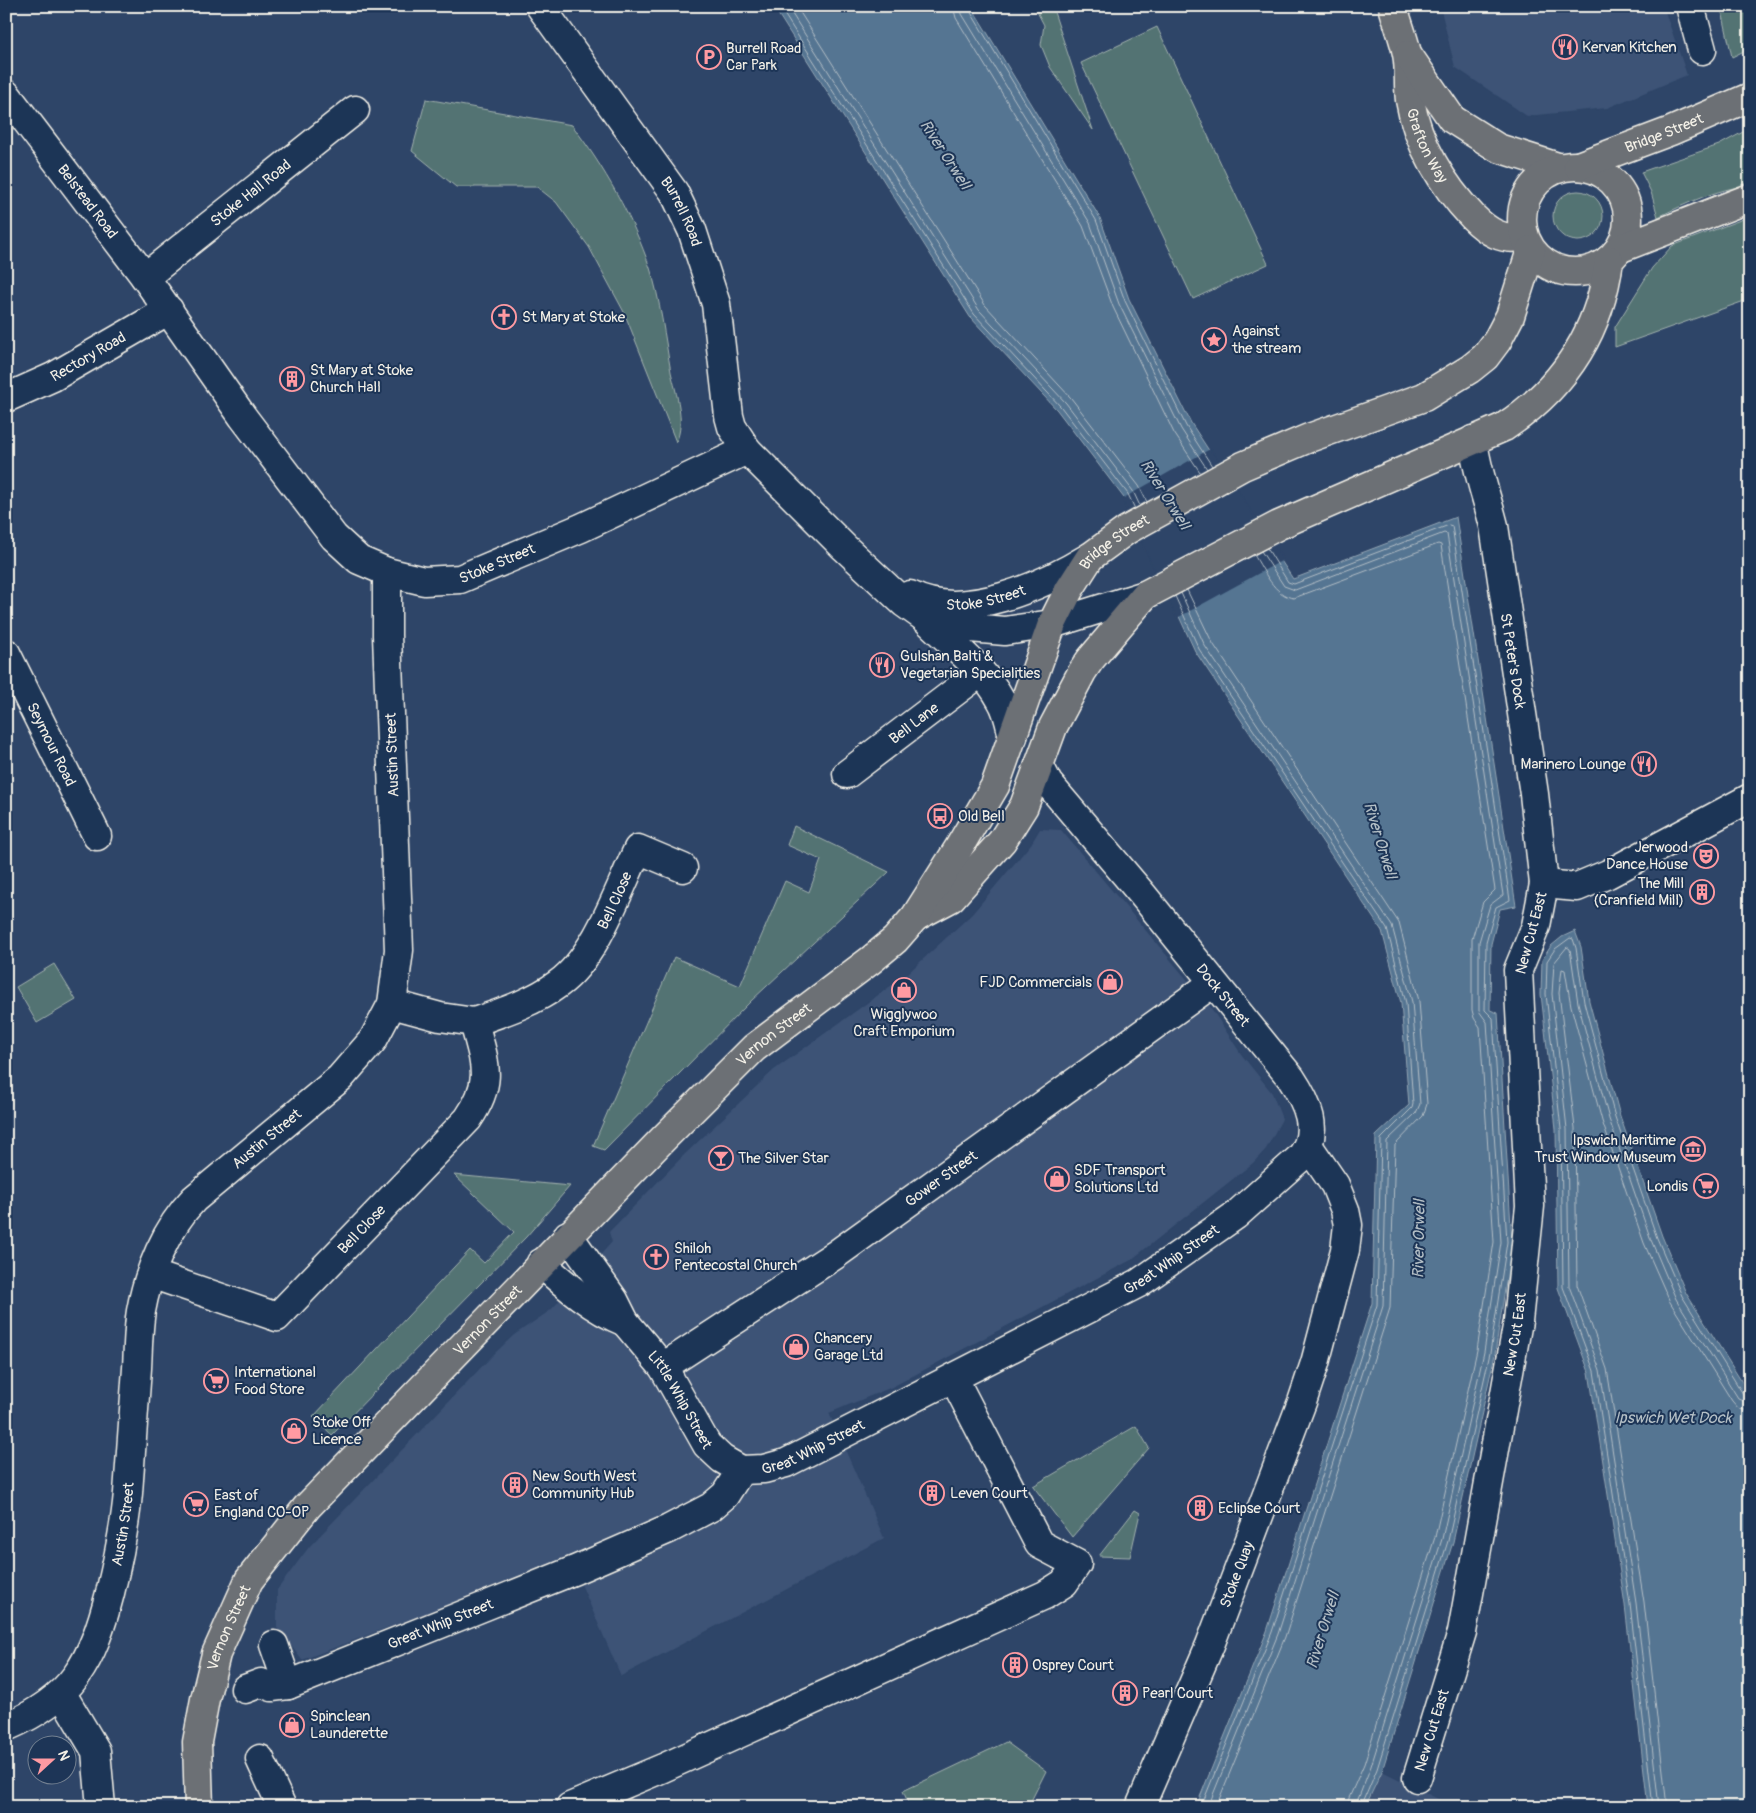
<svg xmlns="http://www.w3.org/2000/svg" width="1756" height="1813" viewBox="0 0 1756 1813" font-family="Pangolin,sans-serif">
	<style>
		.built { fill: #3d5376 }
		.green { fill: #527373; stroke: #a3b2ae }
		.water { fill: #547492; stroke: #94a6b4 }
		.pier { fill: #2e4568 }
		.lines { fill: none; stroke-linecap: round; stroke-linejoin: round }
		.shore { stroke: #b4bfc6; stroke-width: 1 }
		.minor-casing { stroke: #f4f1e8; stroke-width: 31 }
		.tertiary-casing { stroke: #f4f1e8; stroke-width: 31 }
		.secondary-casing { stroke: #f4f1e8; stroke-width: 31 }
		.primary-casing { stroke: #f4f1e8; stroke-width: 31 }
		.minor { stroke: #1d3557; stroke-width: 28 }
		.tertiary { stroke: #1d3557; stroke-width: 28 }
		.secondary { stroke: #1d3557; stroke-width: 28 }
		.primary { stroke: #6c6f75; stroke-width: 28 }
		.labels { text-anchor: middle; stroke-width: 4; stroke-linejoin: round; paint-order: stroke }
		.poi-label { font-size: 15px; fill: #f4f1e8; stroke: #1d3557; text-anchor: start }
		.street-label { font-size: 15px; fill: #f4f1e8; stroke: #1d3557 }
		.water-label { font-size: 16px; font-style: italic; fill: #b4bfc6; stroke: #1d3557 }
	</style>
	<rect width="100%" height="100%" fill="#2e4568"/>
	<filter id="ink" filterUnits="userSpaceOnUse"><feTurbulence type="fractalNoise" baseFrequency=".02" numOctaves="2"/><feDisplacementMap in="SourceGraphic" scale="10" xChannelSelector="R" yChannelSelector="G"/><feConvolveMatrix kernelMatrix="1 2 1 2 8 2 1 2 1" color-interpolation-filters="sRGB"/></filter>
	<g filter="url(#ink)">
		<g class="built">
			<path d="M1440,6H1663L1687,75L1607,108L1527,116L1455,67Z"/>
			<path d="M1040,829L1061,830L1211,1008L1241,1054L1272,1093L1282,1119L1266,1149L1253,1163L1131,1260L892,1387L829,1413L884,1538L621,1676L575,1570L565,1557L426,1613L302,1660L277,1628V1590L309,1547L494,1354L514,1335L551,1310L612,1242L609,1232L683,1156L774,1070L906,975L972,914L1031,844Z"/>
			<path d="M1382,1771L1454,1807H1365Z"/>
		</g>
		<g class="green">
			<path d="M1034,6H1052L1093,130L1050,67L1041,45L1044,25Z"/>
			<path d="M1721,6H1750V48L1732,57Z"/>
			<path d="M1157,27L1268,264L1193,299L1081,63Z"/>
			<path d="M426,99L572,125C604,167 633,218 650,268C660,298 665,339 671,372C676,393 686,422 676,442L624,312L589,247L556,202L537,187H456L412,151Z"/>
			<path d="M1745,131C1746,150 1750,166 1750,185C1717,189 1687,203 1658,217L1651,192L1641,172L1719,145Z"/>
			<circle cx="1578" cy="216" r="25"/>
			<path d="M1743,219L1750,221V299L1615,347V327L1652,268L1672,246Z"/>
			<path d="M794,826L889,872L751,1001L604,1150L593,1146L674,957L740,986L785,881L809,892L821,860L787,845Z"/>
			<path d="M54,964L76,1000L37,1023L16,987Z"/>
			<path d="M454,1175L570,1186L526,1237L332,1435L313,1417L470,1250L484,1263L514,1232Z"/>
			<path d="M1136,1426L1149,1448L1072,1537L1033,1486Z"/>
			<path d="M1135,1510L1140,1513L1130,1557L1099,1556Z"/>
			<path d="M1006,1742L1046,1771L1028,1807H910L903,1791Z"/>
		</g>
		<g class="water">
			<path d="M773,6H971L1100,218L1129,299L1191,423L1293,579L1456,517L1516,906L1500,909L1491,944L1490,1010L1498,1013L1512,1243L1495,1354L1453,1542L1382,1771L1365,1807H1196L1267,1631L1372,1303L1376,1136L1409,1105L1401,1003L1382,931L1195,651L1124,498L1057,410L970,317Z"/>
			<path d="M1575,931L1581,947L1589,1001L1620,1116L1662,1236L1686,1293L1750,1395V1807H1648L1625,1605L1589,1372L1558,1288L1556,1129L1541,994L1542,960L1551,946L1562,937Z"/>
		</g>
		<path class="pier" d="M1210,449L1283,560L1177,618L1122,499Z"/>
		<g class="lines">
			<g class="shore">
				<path d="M779,6L974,314L1061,407L1128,494L1135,509"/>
				<path d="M787,6L979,310L1066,403L1133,491L1140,506"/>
				<path d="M796,6L985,305L1071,398L1139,486L1147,502"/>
				<path d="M953,6L956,18L1083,226L1113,307L1174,433L1200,472"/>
				<path d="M961,6L962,14L1090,223L1119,304L1181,429L1207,469"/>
				<path d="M967,6L1096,220L1125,301L1186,426L1212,466"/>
				<path d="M1267,548L1288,582L1294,584L1449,525L1452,526L1510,900L1496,907L1486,943L1485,1010L1493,1018L1507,1242L1490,1353L1448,1541L1377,1769L1361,1807"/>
				<path d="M1261,551L1284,586L1295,590L1444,533L1447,534L1503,895L1490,905L1479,942V1011L1487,1022L1501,1242L1484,1352L1442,1539L1371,1766L1355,1807"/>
				<path d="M1254,555C1264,570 1274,596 1294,598L1438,544L1441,545L1495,890L1483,902L1472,939V1010L1474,1018L1480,1027L1494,1242L1477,1350L1435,1537L1364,1764L1349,1798L1347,1807"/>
				<path d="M1187,590L1212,642L1399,923L1419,1001L1427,1104L1423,1116L1395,1145L1390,1308L1285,1637L1216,1807"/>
				<path d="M1181,593L1205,646L1392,926L1412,1002L1420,1104L1416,1113L1387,1141L1383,1306L1278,1634L1208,1807"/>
				<path d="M1175,596L1199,649L1387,929L1406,1003L1413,1104L1412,1108L1381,1139L1377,1305L1272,1632L1201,1807"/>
				<path d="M1653,1807L1630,1604L1594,1371L1563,1287L1561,1129L1546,994L1547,961L1555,949L1570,938L1573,939L1576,948L1584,1002L1615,1117L1657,1238L1682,1296L1743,1394L1750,1397"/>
				<path d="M1659,1807L1636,1603L1600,1370L1569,1286L1567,1129L1552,994L1554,963L1567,947L1570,949L1578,1003L1609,1119L1651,1240L1676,1299L1738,1398L1750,1403"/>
				<path d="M1667,1807L1644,1602L1607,1369L1577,1285L1575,1128L1559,993L1562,969L1565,970L1571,1006L1602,1121L1644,1243L1670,1302L1732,1401L1739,1409L1750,1411"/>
			</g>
			<defs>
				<g id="minor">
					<path d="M1690,6L1702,50"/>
					<path id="s1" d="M145,277L355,110"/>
					<path id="s2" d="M6,398L53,377L169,310"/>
					<path id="s3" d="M6,653L97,836"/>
					<path id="s4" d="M847,774L981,672"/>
					<path d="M1544,884L1577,887L1608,874L1750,798"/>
					<path d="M392,1004L440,1017L474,1022"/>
					<path id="s5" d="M568,1235L614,1300L625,1322L663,1367L707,1445L722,1459L741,1470"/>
					<path d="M541,1263C566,1286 593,1309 625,1322"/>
					<path id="s6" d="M151,1274L277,1317L468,1119C494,1081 485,1064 474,1022C503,1012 534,1002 558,984C596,957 618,891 638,849L683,868"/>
					<path id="s7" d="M663,1367L835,1255L1213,983"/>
					<path d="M274,1645L288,1685"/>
					<path id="s8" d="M245,1689L261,1683L272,1687L288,1685L575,1570L669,1529L711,1507L725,1495L741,1470L764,1469L786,1463L1139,1283L1236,1215L1301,1157C1321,1131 1307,1102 1291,1078L1142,894L1048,783L1039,765"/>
					<path d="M62,1694L96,1751L101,1807"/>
					<path id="s9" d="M6,1727C74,1698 92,1662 110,1593C118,1560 125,1527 128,1493C131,1451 134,1409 137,1368C138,1349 138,1329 141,1311C148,1272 166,1228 194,1199L340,1078L373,1040L392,1004L399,950L387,635V572"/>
					<path d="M260,1759L282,1807"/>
					<path id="s10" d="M1417,1778L1462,1632L1518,1321L1530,1206L1518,970L1536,926L1544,884L1534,794L1494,526C1487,497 1476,469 1473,440"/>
					<path d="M570,1807L663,1768L1045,1595L1064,1583L1077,1564L1039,1544L954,1379"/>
					<path id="s11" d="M1140,1807L1210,1645L1302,1402L1315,1363L1345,1250L1348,1225L1345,1210L1335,1185L1309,1147"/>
				</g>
				<g id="tertiary">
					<path id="s12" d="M6,94L145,277L243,417L334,537L359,560L387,572L424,581L460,579L581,528L747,450"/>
				</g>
				<g id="secondary">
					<path id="s13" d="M540,6L674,192L692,230L716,304L729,416L732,427L747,450L844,547L904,603L925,618L970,628L1005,631L1052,624L1145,595"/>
					<path id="s14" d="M910,595C963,623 1044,585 1090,557"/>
					<path d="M925,618C951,644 984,668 1001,700C1008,711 1010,724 1013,737"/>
				</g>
				<g id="primary">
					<path id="s15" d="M1393,6C1397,22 1404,38 1407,54C1410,69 1408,85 1410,100C1417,143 1443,186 1473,217C1487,231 1503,242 1523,236"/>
					<path d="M1408,55L1452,119L1498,148L1558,167"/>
					<circle cx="1575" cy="219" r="53"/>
					<path id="s16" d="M1578,166L1671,131L1750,97"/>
					<path d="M1621,248L1750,198"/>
					<path d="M917,916L951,898L1002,841L1024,806L1053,727L1082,672L1090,660L1145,595L1279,525L1504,427C1564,387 1600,333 1609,260"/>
					<path id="s17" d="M199,1807L197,1742L205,1699L216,1654L249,1580L307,1507L663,1139L754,1048L871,960L895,940L915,917L958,849L995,786L1052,624L1069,590L1090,557L1127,530L1243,466L1309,438L1424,397L1470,369L1485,357L1497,341L1510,316L1531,250"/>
				</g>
			</defs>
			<use href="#minor" class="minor-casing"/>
			<use href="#tertiary" class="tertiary-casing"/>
			<use href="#secondary" class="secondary-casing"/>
			<use href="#primary" class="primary-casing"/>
			<use href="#minor" class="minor"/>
			<use href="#tertiary" class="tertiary"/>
			<use href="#secondary" class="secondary"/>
			<use href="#primary" class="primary"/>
		</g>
	</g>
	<defs>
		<symbol id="restaurant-ring" viewBox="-11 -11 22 22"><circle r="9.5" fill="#1d3557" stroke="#ff9aa2" stroke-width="1.5"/><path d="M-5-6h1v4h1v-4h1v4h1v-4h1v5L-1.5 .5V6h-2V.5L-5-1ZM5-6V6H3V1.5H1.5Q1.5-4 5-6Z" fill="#ff9aa2"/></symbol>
		<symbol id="parking-ring" viewBox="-11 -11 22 22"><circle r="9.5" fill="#1d3557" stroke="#ff9aa2" stroke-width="1.5"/><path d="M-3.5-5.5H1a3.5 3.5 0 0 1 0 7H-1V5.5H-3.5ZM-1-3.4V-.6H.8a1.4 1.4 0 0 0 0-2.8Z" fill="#ff9aa2"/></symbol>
		<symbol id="church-ring" viewBox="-11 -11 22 22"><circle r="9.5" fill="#1d3557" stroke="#ff9aa2" stroke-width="1.5"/><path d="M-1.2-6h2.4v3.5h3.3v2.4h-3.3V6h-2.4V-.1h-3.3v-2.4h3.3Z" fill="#ff9aa2"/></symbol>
		<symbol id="sight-ring" viewBox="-11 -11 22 22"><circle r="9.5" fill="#1d3557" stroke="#ff9aa2" stroke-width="1.5"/><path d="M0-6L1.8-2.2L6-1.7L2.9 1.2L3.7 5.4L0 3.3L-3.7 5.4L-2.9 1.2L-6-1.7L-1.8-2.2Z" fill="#ff9aa2"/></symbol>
		<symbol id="building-ring" viewBox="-11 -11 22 22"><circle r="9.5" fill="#1d3557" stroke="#ff9aa2" stroke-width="1.5"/><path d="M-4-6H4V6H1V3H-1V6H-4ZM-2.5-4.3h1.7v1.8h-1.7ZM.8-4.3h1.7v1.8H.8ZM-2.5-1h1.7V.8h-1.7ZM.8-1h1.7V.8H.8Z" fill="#ff9aa2"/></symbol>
		<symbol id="bus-ring" viewBox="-11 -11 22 22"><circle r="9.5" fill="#1d3557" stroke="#ff9aa2" stroke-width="1.5"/><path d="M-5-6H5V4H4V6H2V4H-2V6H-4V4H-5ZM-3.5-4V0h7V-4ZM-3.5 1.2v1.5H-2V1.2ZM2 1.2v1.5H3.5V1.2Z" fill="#ff9aa2"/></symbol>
		<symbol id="theatre-ring" viewBox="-11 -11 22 22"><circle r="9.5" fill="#1d3557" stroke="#ff9aa2" stroke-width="1.5"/><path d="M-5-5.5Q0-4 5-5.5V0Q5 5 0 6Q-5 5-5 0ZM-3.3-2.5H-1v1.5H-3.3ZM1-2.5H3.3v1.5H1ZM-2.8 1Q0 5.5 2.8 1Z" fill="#ff9aa2"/></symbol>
		<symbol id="shop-ring" viewBox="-11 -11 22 22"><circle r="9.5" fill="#1d3557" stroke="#ff9aa2" stroke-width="1.5"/><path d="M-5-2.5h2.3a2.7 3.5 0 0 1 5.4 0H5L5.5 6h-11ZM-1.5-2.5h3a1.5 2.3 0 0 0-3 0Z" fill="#ff9aa2"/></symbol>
		<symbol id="museum-ring" viewBox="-11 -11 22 22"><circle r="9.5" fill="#1d3557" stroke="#ff9aa2" stroke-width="1.5"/><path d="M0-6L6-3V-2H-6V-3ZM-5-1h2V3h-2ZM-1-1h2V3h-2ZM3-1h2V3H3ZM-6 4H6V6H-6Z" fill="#ff9aa2"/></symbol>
		<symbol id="bar-ring" viewBox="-11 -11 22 22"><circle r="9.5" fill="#1d3557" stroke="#ff9aa2" stroke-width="1.5"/><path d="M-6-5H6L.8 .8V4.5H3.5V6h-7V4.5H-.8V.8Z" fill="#ff9aa2"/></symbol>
		<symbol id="supermarket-ring" viewBox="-11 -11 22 22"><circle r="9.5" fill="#1d3557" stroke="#ff9aa2" stroke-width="1.5"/><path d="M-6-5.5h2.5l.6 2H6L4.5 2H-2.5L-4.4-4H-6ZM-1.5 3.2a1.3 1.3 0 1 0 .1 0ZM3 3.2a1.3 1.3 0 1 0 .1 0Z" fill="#ff9aa2"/></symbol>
	</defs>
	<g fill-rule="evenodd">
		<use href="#restaurant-ring" x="1551" y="33" width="28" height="28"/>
		<use href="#parking-ring" x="695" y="43" width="28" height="28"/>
		<use href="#church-ring" x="490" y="303" width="28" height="28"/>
		<use href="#sight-ring" x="1200" y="326" width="28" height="28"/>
		<use href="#building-ring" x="278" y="365" width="28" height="28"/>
		<use href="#restaurant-ring" x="868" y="651" width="28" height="28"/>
		<use href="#restaurant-ring" x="1630" y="750" width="28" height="28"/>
		<use href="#bus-ring" x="926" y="802" width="28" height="28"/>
		<use href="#theatre-ring" x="1692" y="842" width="28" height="28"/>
		<use href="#building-ring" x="1688" y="878" width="28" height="28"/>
		<use href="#shop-ring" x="1096" y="968" width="28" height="28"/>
		<use href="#shop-ring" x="890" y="976" width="28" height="28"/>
		<use href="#museum-ring" x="1679" y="1135" width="28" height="28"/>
		<use href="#bar-ring" x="707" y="1144" width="28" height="28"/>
		<use href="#shop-ring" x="1043" y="1165" width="28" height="28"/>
		<use href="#supermarket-ring" x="1692" y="1172" width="28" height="28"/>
		<use href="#church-ring" x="642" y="1243" width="28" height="28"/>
		<use href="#shop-ring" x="782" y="1333" width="28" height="28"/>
		<use href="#supermarket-ring" x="202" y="1367" width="28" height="28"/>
		<use href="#shop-ring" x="280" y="1417" width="28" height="28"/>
		<use href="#building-ring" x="501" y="1471" width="28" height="28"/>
		<use href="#building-ring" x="918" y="1479" width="28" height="28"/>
		<use href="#supermarket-ring" x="182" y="1490" width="28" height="28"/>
		<use href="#building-ring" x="1186" y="1494" width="28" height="28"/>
		<use href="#building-ring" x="1001" y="1651" width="28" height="28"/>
		<use href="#building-ring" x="1111" y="1679" width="28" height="28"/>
		<use href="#shop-ring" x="278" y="1711" width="28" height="28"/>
	</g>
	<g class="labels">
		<g class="poi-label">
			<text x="1582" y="52">Kervan Kitchen</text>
			<text x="726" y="53">Burrell Road<tspan x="726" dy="17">Car Park</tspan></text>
			<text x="522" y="322">St Mary at Stoke</text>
			<text x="1232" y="336">Against<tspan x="1232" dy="17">the stream</tspan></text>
			<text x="310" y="375">St Mary at Stoke<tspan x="310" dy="17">Church Hall</tspan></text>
			<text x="900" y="661">Gulshan Balti &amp;<tspan x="900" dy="17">Vegetarian Specialities</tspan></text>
			<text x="1626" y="769" text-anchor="end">Marinero Lounge</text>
			<text x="958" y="821">Old Bell</text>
			<text x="1688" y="852" text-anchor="end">Jerwood<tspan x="1688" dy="17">Dance House</tspan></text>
			<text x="1684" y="888" text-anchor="end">The Mill<tspan x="1684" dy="17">(Cranfield Mill)</tspan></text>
			<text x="1092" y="987" text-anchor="end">FJD Commercials</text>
			<text x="904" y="1019" text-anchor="middle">Wigglywoo<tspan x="904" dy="17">Craft Emporium</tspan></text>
			<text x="1676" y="1145" text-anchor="end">Ipswich Maritime<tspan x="1676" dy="17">Trust Window Museum</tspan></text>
			<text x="738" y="1163">The Silver Star</text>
			<text x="1074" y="1175">SDF Transport<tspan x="1074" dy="17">Solutions Ltd</tspan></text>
			<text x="1688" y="1191" text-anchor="end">Londis</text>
			<text x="674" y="1253">Shiloh<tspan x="674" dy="17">Pentecostal Church</tspan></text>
			<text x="814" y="1343">Chancery<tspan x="814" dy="17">Garage Ltd</tspan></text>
			<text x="234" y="1377">International<tspan x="234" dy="17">Food Store</tspan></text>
			<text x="312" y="1427">Stoke Off<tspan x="312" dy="17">Licence</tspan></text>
			<text x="532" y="1481">New South West<tspan x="532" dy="17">Community Hub</tspan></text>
			<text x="950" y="1498">Leven Court</text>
			<text x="214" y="1500">East of<tspan x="214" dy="17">England CO-OP</tspan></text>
			<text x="1218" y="1513">Eclipse Court</text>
			<text x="1032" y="1670">Osprey Court</text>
			<text x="1142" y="1698">Pearl Court</text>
			<text x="310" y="1721">Spinclean<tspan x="310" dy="17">Launderette</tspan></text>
		</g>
		<g class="street-label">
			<text dy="5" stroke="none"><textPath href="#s16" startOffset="92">Bridge Street</textPath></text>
			<text dy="5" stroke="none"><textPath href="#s15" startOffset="145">Grafton Way</textPath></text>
			<text dy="5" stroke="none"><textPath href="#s1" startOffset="135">Stoke Hall Road</textPath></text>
			<text dy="5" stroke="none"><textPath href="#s12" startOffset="135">Belstead Road</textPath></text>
			<text dy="5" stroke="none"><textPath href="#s13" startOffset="250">Burrell Road</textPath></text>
			<text dy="5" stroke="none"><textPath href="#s2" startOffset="92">Rectory Road</textPath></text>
			<text dy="5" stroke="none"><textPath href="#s17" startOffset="1609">Bridge Street</textPath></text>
			<text dy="5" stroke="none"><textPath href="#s12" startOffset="730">Stoke Street</textPath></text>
			<text dy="5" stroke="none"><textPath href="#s14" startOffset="78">Stoke Street</textPath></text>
			<text transform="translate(1513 661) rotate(81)" y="5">St Peter's Dock</text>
			<text dy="5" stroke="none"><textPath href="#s4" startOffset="84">Bell Lane</textPath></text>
			<text dy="5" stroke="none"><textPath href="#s3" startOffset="102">Seymour Road</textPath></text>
			<text transform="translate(392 755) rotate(-92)" y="5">Austin Street</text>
			<text dy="5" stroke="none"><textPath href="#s6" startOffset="705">Bell Close</textPath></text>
			<text transform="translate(1531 933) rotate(-75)" y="5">New Cut East</text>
			<text transform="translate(1223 995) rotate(51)" y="5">Dock Street</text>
			<text dy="5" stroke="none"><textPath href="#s17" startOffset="994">Vernon Street</textPath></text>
			<text dy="5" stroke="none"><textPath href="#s9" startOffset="682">Austin Street</textPath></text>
			<text dy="5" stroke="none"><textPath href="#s7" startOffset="336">Gower Street</textPath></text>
			<text dy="5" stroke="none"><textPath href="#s6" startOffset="255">Bell Close</textPath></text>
			<text dy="5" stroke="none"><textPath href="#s8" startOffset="1034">Great Whip Street</textPath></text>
			<text dy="5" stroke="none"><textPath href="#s17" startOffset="589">Vernon Street</textPath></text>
			<text dy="5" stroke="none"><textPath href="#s10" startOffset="455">New Cut East</textPath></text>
			<text dy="5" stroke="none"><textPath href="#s5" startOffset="200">Little Whip Street</textPath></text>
			<text dy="5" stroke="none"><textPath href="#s8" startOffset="629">Great Whip Street</textPath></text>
			<text dy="5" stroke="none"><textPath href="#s9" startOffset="248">Austin Street</textPath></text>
			<text dy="5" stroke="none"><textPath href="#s11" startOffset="252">Stoke Quay</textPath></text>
			<text dy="5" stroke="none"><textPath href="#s8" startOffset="209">Great Whip Street</textPath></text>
			<text dy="5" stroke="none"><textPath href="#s17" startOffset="184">Vernon Street</textPath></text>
			<text dy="5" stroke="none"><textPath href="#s10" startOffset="50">New Cut East</textPath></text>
		</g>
		<g class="water-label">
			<text transform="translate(946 154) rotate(57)" y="6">River Orwell</text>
			<text transform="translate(1166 494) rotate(58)" y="6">River Orwell</text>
			<text transform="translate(1381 840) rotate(73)" y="6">River Orwell</text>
			<text transform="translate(1418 1239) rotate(-89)" y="6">River Orwell</text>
			<text x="1673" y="1423">Ipswich Wet Dock</text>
			<text transform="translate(1322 1630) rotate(-73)" y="6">River Orwell</text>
		</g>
	</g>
	<rect width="1756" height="1813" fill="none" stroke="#1d3557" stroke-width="25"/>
	<rect x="12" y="12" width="1731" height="1788" fill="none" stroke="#f4f1e8" stroke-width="2" filter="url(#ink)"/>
	<g transform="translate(52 1760) rotate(69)"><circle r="24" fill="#1d3557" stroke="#738091"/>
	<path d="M0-4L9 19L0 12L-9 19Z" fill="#ff9aa2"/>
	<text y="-8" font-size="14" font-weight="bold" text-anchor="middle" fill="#f4f1e8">N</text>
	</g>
</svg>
